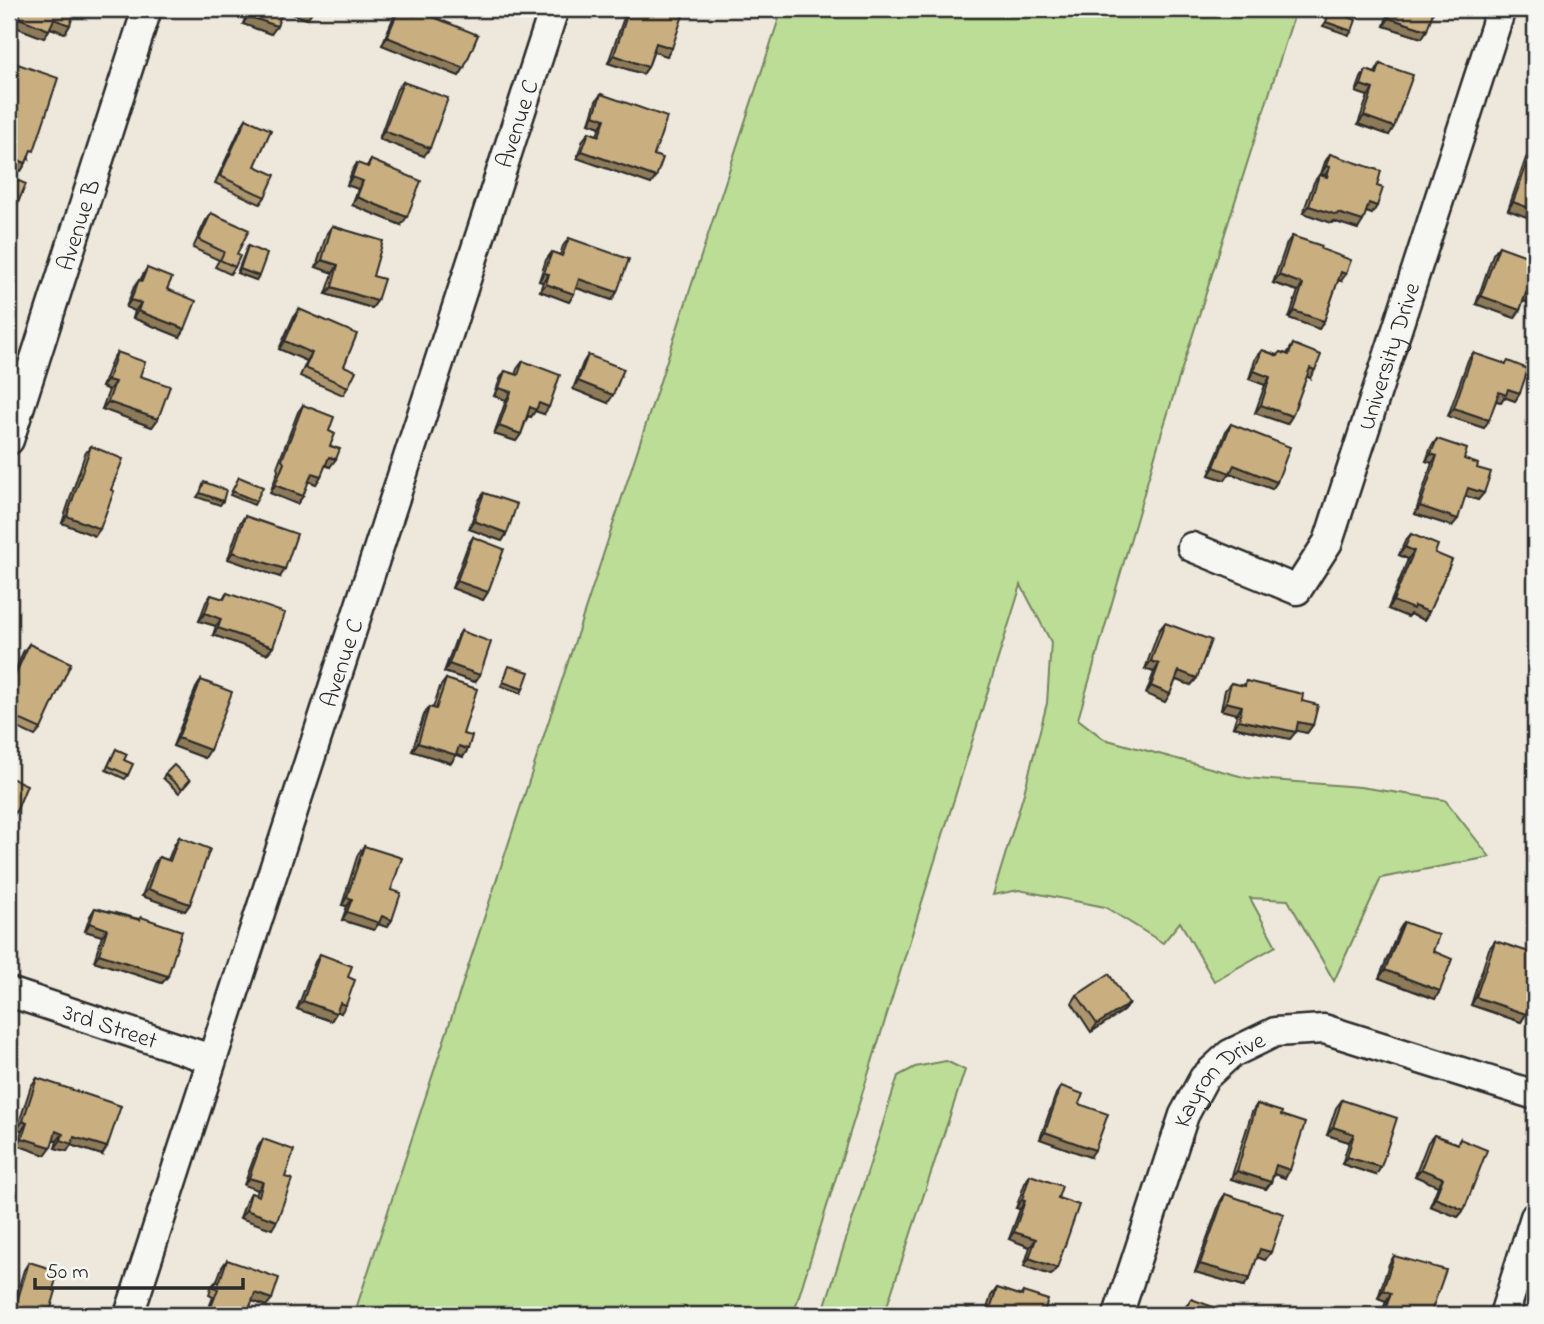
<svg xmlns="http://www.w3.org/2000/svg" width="1544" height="1324" viewBox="0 0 1544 1324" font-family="'Indie Flower',sans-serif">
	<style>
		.green { fill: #bcdd96; stroke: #748460; stroke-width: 2 }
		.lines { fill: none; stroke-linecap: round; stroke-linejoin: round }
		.minor-casing { stroke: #2b2b2b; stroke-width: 33 }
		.minor { stroke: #f6f6f2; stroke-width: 28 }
		.wall { fill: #ad966d; stroke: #2b2b2b; stroke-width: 2 }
		.shaded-wall { fill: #8d7a59; stroke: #2b2b2b; stroke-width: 2 }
		.building { fill: #c9ae7f; stroke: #2b2b2b; stroke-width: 2 }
		.labels { text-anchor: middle; stroke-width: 5; stroke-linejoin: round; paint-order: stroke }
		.street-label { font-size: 24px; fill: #2b2b2b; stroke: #f6f6f2 }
	</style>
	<rect width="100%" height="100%" fill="#ede8db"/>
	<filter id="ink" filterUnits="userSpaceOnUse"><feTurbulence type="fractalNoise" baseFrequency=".0143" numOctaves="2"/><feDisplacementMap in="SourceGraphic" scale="14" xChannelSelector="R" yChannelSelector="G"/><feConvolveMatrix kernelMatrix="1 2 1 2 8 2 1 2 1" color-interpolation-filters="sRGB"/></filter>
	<g filter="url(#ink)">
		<g class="green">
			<path d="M782,9H1296L1161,435L1078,719L1104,739L1247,778L1360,787L1445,800L1490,857L1381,878L1334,981L1288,900L1250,898L1276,946L1214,981L1180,922L1163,943L1105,907L1019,890L993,895L1024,793L1047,703L1051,642L1021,585L793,1315H354Z"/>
			<path d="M946,1061L965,1070L884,1315H822L898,1076L915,1067Z"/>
		</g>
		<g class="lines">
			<defs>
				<g id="minor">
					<path id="s1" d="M9,440L147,9"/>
					<path id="s2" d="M1192,547L1297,590L1328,542L1501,9"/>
					<path id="s3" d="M9,992L211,1059"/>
					<path id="s4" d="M129,1315L554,9"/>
					<path id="s5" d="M1118,1315L1184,1115L1204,1078L1230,1054L1275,1032L1324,1029L1535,1095"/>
					<path d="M1504,1315L1535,1217"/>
				</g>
			</defs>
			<use href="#minor" class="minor-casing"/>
			<use href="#minor" class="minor"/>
		</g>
		<g class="wall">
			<path d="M20,9H70V25L65,33L50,28L44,38L13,26Z"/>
			<path d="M248,9H313L307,19L284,11L283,14L281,13L277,26L271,34L243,24Z"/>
			<path d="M399,9L413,14L416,10L464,68L459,76L382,45L394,16Z"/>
			<path d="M627,9H685L667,56L654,51L648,67L643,74L608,63Z"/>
			<path d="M1389,9H1434L1422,38L1384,26Z"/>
			<path d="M9,61L29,159L28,158L21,171L9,167Z"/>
			<path d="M1380,64L1389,135L1358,124L1368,96L1356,92L1361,78L1366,70L1375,73Z"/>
			<path d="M403,82L424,156L379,139L397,89Z"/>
			<path d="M601,94L654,155L651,184L577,158L583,140L589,132L597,135L600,127L589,123L596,101Z"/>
			<path d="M246,119L255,166L265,197L260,204L215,183L241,127Z"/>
			<path d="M1532,151L1535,220L1508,210L1526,158Z"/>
			<path d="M1330,154L1377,186L1372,214L1366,212L1358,229L1333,221L1332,223L1303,213L1314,182L1319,175L1325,176V175L1321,174L1325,162Z"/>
			<path d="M371,160L401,225L352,205L358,189L347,185L352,171L357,163L366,167Z"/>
			<path d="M9,177L14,212L9,219Z"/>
			<path d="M211,213L237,254L235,267L230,274L215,267L219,260L193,248L206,220Z"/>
			<path d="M332,226L377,301L372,308L326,294L333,273L316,267L327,233Z"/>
			<path d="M1292,236L1321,249L1341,281L1338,280L1324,321L1319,329L1289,318L1298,291L1273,283L1287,243Z"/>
			<path d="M569,238L617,292L612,300L576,288L569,302L540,291L543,282L539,281L546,260L552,252L560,255L563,246Z"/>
			<path d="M248,246L256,280L237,273L246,250Z"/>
			<path d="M1499,246L1531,278L1535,280V303L1534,305L1523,301L1520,310L1515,318L1476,304L1493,254Z"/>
			<path d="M147,268L167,289L180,337L133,318L135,311L126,307L134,287L139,280H140Z"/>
			<path d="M299,309L344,366L348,387L343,395L300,376L307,361L279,349L294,316Z"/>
			<path d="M1293,344L1310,378L1306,376L1292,416L1287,424L1255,413L1265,385L1249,379L1256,357L1262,350L1277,355L1280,352L1287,354Z"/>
			<path d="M117,352L158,419L152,427L102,409L109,390L102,387L112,360Z"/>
			<path d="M1473,353L1520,393L1515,401L1504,397L1501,402L1496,401L1484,428L1448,416L1468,360Z"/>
			<path d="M588,355L608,403L573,389L583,363Z"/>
			<path d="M523,361L544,414L535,411L531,417L528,416L521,434L516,441L494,434L506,400L494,396L500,379L505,371L515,375L517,369Z"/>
			<path d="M303,405L329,431L330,446V467L325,465L321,476L316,484L308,481L303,496L297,504L270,493L278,471L277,467L298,412Z"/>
			<path d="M1231,424L1277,482L1272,489L1230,473L1225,480L1209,475L1226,431Z"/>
			<path d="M1437,439L1477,468L1478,500L1465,496L1452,526L1415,514L1432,463L1426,461L1431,447Z"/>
			<path d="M91,446L111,490L95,536L62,523L85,454Z"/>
			<path d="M484,493L507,533L502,541L469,529L479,500Z"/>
			<path d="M245,516L280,577L228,559L240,523Z"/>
			<path d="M1411,534L1435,553L1429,612L1424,620L1410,614L1408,617L1388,609L1408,559L1399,555L1405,541Z"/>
			<path d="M473,537L488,592L483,600L452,588L468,545Z"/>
			<path d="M227,593L273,647L267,654L213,635L216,626L199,621L206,602L211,595L222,599Z"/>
			<path d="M1165,623L1197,678L1191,685L1176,680L1165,702L1146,694L1154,672L1145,669L1159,630Z"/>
			<path d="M461,631L475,682L444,672L456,639Z"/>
			<path d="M29,644L41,729L35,736L9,724V713L12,707L9,705V685L23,652Z"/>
			<path d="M446,679L468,749L463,757L457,754L451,763L412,751L424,715L429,707L433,708L440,687Z"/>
			<path d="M201,680L205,758L173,746L196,688Z"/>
			<path d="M1246,681L1302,701L1313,725L1307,733L1296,730L1290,739L1233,727L1237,714L1221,710L1225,690L1231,683L1243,686Z"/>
			<path d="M116,749L124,760L128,775L125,779L106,770Z"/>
			<path d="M165,774L190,780L179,793L163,778Z"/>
			<path d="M179,837L190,904L185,911L142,896L154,864L159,857L168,860L174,845Z"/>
			<path d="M364,846L391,890L392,920L387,927L378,924L374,930L342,920L347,906L342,905L358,854Z"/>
			<path d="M95,908L139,919L141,917L168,976L162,983L94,961L102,936L85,931L90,916Z"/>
			<path d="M1404,922L1433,951L1440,991L1435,999L1379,978L1399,930Z"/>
			<path d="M1495,941L1526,1014L1521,1022L1471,1005L1489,949Z"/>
			<path d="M320,954L348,977L341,1013L337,1011L331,1021L297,1009L315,962Z"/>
			<path d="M1077,995L1129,1004L1123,1011L1091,1032L1072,1003Z"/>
			<path d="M37,1078L102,1155L71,1145L67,1151L55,1148L57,1141L53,1140L45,1155L17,1145L22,1130L17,1129L31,1086Z"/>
			<path d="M1061,1086L1090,1157L1040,1139L1056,1094Z"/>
			<path d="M1342,1100L1376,1175L1342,1164L1349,1142L1327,1135L1336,1108Z"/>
			<path d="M1257,1104L1281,1115L1285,1178L1274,1174L1271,1182L1266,1189L1231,1179L1252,1112Z"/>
			<path d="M1434,1135L1457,1144L1460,1139L1464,1210L1458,1217L1430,1206L1438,1186L1415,1176L1428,1142Z"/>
			<path d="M263,1139L285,1177L272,1229L240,1218L246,1201L251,1193L256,1195L258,1190L244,1185L258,1147Z"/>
			<path d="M1030,1175L1058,1198L1051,1275L1024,1266L1030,1247L1009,1239L1020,1209L1016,1208L1025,1183Z"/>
			<path d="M1225,1194L1271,1252L1265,1260L1257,1257L1250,1278L1244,1286L1195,1272L1220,1202Z"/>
			<path d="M1394,1256L1430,1315H1381L1386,1301L1378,1298L1389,1264Z"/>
			<path d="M227,1260L266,1306L252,1301L247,1315H206L213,1297L209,1295L211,1287L217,1280L222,1267Z"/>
			<path d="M29,1262L53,1290L49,1315H10L24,1270Z"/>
			<path d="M997,1288L1020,1296L1023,1292L1043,1315H963L967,1309L985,1315L991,1296Z"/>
			<path d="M1191,1299L1216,1315H1183L1186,1306Z"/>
		</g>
		<g class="shaded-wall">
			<path d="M281,9H304L312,12L307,19L284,11L283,14L279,13Z"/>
			<path d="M248,16L277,26L271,34L243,24Z"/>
			<path d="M19,18L49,30L44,38L13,26Z"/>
			<path d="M1389,18L1427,30L1422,38L1384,26Z"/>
			<path d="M54,19L70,25L65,33L48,27Z"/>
			<path d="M1326,22L1352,31L1349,35L1323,26Z"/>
			<path d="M387,37L464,68L459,76L382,45Z"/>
			<path d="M656,43L672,48L667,56L651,51Z"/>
			<path d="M614,55L648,67L643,74L608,63Z"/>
			<path d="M1361,85L1373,89L1368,96L1356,92Z"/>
			<path d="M9,98L14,99L9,107Z"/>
			<path d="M594,115L605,119L600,127L589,123Z"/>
			<path d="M1364,116L1394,127L1389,135L1358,124Z"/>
			<path d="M384,131L430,148L424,156L379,139Z"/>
			<path d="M582,151L656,177L651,184L577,158Z"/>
			<path d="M9,157L26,163L21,171L9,167Z"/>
			<path d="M1326,166L1330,167L1325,175L1321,174Z"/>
			<path d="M352,177L363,181L358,189L347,185Z"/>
			<path d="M357,197L407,217L401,225L352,205Z"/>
			<path d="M1513,202L1535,210V220L1508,210Z"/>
			<path d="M1369,203L1377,206L1372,214L1364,211Z"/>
			<path d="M1309,206L1338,213L1363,221L1358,229L1333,221L1332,223L1303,213Z"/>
			<path d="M322,260L338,265L333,273L316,267Z"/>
			<path d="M240,269L259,276L256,280L237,273Z"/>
			<path d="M1341,272L1346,274L1341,281L1336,279Z"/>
			<path d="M544,273L549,274L543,282L539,281Z"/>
			<path d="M1279,275L1303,284L1298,291L1273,283Z"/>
			<path d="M579,279L617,292L612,300L574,287Z"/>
			<path d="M546,284L574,294L569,302L540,291Z"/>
			<path d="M332,287L377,301L372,308L326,294Z"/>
			<path d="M1526,293L1535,296V303L1534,305L1521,300Z"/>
			<path d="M1481,296L1520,310L1515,318L1476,304Z"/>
			<path d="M131,300L141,303L135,311L126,307Z"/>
			<path d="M138,311L185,329L180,337L133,318Z"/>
			<path d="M1294,311L1324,321L1319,329L1289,318Z"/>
			<path d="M285,341L312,353L307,361L279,349Z"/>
			<path d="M1310,368L1315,370L1310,378L1304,375Z"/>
			<path d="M1254,371L1270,377L1265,385L1249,379Z"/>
			<path d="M108,380L115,382L109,390L102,387Z"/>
			<path d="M578,381L613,395L608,403L573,389Z"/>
			<path d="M499,388L511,392L506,400L494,396Z"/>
			<path d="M1508,389L1520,393L1515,401L1504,397L1501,402L1494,400L1499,392Z"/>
			<path d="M108,402L158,419L152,427L102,409Z"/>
			<path d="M539,403L549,407L544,414L535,411L531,417L525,415L530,407Z"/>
			<path d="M1261,405L1292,416L1287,424L1255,413Z"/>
			<path d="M1454,408L1489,420L1484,428L1448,416Z"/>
			<path d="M499,426L521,434L516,441L494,434Z"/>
			<path d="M1431,454L1437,456L1432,463L1426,461Z"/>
			<path d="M329,457L336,459L330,467L323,464Z"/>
			<path d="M1234,465L1277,482L1272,489L1230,473L1225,480L1209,475L1214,467Z"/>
			<path d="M312,473L321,476L316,484L306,480Z"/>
			<path d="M275,485L303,496L297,504L270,493Z"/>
			<path d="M1468,488L1484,493L1478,500L1463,495Z"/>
			<path d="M232,491L256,501L254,505L230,495Z"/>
			<path d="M200,493L223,501L220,505L197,497Z"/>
			<path d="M1420,506L1458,519L1452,526L1415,514Z"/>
			<path d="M67,516L100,529L95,536L62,523Z"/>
			<path d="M474,521L507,533L502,541L469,529Z"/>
			<path d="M1405,547L1414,551L1408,559L1399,555Z"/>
			<path d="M233,552L285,569L280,577L228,559Z"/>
			<path d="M457,581L488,592L483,600L452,588Z"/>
			<path d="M1393,601L1414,606L1429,612L1424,620L1410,614L1408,617L1388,609Z"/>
			<path d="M205,613L221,619L216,626L199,621Z"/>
			<path d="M218,628L273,647L267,654L213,635Z"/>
			<path d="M1151,661L1159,664L1154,672L1145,669Z"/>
			<path d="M449,664L480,675L475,682L444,672Z"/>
			<path d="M1179,671L1197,678L1191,685L1174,679Z"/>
			<path d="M503,682L523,689L521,693L501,686Z"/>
			<path d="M1151,686L1170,694L1165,702L1146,694Z"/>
			<path d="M1226,702L1242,706L1237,714L1221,710Z"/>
			<path d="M1239,720L1296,732L1290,739L1233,727Z"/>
			<path d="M1298,722L1313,725L1307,733L1292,730Z"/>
			<path d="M178,738L210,750L205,758L173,746Z"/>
			<path d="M418,743L456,755L451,763L412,751Z"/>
			<path d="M459,746L468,749L463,757L454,754Z"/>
			<path d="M9,809L16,812L11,820L9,819Z"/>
			<path d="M148,889L190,904L185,911L142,896Z"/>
			<path d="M347,897L352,899L347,906L342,905Z"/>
			<path d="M347,912L382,916L392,920L387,927L378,924L374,930L342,920Z"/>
			<path d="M90,923L107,929L102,936L85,931Z"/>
			<path d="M99,954L168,976L162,983L94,961Z"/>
			<path d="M1385,970L1440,991L1435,999L1379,978Z"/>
			<path d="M1476,997L1526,1014L1521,1022L1471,1005Z"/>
			<path d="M303,1001L336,1013L331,1021L297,1009Z"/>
			<path d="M340,1003L346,1005L341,1013L334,1010Z"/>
			<path d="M1129,1004L1123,1011L1091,1032L1097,1024Z"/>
			<path d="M23,1121L27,1123L22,1130L17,1129Z"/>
			<path d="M1333,1127L1354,1134L1349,1142L1327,1135Z"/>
			<path d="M56,1131L63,1134L57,1141L50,1139Z"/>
			<path d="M1045,1132L1095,1150L1090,1157L1040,1139Z"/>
			<path d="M74,1137L107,1147L102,1155L71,1145L67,1151L55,1148L61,1140Z"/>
			<path d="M22,1138L51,1147L45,1155L17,1145Z"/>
			<path d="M1347,1157L1381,1167L1376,1175L1342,1164Z"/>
			<path d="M1276,1165L1290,1170L1285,1178L1271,1173Z"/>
			<path d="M1421,1169L1443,1178L1438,1186L1415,1176Z"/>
			<path d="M1237,1171L1271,1182L1266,1189L1231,1179Z"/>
			<path d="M249,1178L263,1182L258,1190L244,1185Z"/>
			<path d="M1435,1198L1464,1210L1458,1217L1430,1206Z"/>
			<path d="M1022,1200L1025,1201L1020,1209L1016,1208Z"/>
			<path d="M246,1210L277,1221L272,1229L240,1218Z"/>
			<path d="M1014,1232L1036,1239L1030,1247L1009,1239Z"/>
			<path d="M1260,1249L1271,1252L1265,1260L1255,1256Z"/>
			<path d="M1029,1258L1057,1268L1051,1275L1024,1266Z"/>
			<path d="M1200,1264L1250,1278L1244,1286L1195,1272Z"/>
			<path d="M1383,1290L1391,1293L1386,1301L1378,1298Z"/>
			<path d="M255,1293L272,1299L266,1306L250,1300Z"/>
		</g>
		<g class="building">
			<path d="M22,9H70L75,11L70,25L54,19L49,30L19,18Z"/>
			<path d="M251,9H283L277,26L248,16Z"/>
			<path d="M399,9L415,15L416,10L478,35L464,68L387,37Z"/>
			<path d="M629,9H685L672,48L656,43L648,67L614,55Z"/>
			<path d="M1392,9H1434L1427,30L1389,18Z"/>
			<path d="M1330,10L1356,20L1352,31L1326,22Z"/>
			<path d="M9,61L58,78L34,151L31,150L26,163L9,157V116L14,99L9,98Z"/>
			<path d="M1380,64L1413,75L1394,127L1364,116L1373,89L1361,85L1366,70L1377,74Z"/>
			<path d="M403,82L448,98L430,148L384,131Z"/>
			<path d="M601,94L667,117L654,155L663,158L656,177L582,151L589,132L599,136L605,119L594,115Z"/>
			<path d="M246,119L271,130L255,166L275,175L265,197L220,176Z"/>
			<path d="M1532,151L1535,152V210L1513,202Z"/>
			<path d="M1330,154L1381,171L1377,186L1383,188L1377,206L1369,203L1363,221L1338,213L1337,215L1309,206L1319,175L1327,177L1330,167L1326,166Z"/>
			<path d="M371,160L421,181L407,217L357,197L363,181L352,177L357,163L368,167Z"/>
			<path d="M9,177L26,184L14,212L10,210L9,212Z"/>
			<path d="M211,213L249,230L237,254L240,256L235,267L220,260L224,252L199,240Z"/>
			<path d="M332,226L383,241L373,276L384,279L377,301L332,287L338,265L322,260Z"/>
			<path d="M1292,236L1322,246L1321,249L1351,260L1346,274L1341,272L1324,321L1294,311L1303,284L1279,275Z"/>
			<path d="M569,238L629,259L617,292L579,279L574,294L546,284L549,274L544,273L552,252L562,256Z"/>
			<path d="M248,246L267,254L259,276L240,269Z"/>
			<path d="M1499,246L1535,259V265L1531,278L1535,280V296L1526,293L1520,310L1481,296Z"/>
			<path d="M147,268L172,278L167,289L196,301L185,329L138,311L141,303L131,300L139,280L142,281Z"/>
			<path d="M299,309L357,334L344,366L356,371L348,387L305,368L312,353L285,341Z"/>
			<path d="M1293,344L1321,355L1315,370L1310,368L1292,416L1261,405L1270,377L1254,371L1262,350L1278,356L1280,352L1289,355Z"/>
			<path d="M117,352L145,362L140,376L170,386L158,419L108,402L115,382L108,380Z"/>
			<path d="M1473,353L1506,364L1508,361L1528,369L1520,393L1508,389L1506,395L1499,392L1489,420L1454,408Z"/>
			<path d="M588,355L624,369L613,395L578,381Z"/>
			<path d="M523,361L560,375L549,407L539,403L536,410L530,407L521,434L499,426L511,392L499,388L505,371L518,375Z"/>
			<path d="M303,405L334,417L329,431L335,434L330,446L340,449L336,459L329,457L321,476L312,473L303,496L275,485L284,463L282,460Z"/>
			<path d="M1231,424L1290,447L1277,482L1234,465L1230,473L1214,467Z"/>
			<path d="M1437,439L1467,449L1464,459L1478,464L1477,468L1491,472L1484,493L1468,488L1458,519L1420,506L1437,456L1431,454Z"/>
			<path d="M91,446L123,459L111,490L114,491L100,529L67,516Z"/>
			<path d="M239,477L263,487L256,501L232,491Z"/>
			<path d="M204,482L226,490L223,501L200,493Z"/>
			<path d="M484,493L517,504L507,533L474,521Z"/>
			<path d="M245,516L297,534L285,569L233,552Z"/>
			<path d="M1411,534L1438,545L1435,553L1452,560L1429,612L1414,606L1413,609L1393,601L1414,551L1405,547Z"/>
			<path d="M473,537L504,549L488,592L457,581Z"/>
			<path d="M227,593L285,613L273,647L218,628L221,619L205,613L211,595L224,599Z"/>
			<path d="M1165,623L1211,640L1197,678L1179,671L1170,694L1151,686L1159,664L1151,661Z"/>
			<path d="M461,631L491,642L480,675L449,664Z"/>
			<path d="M29,644L71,663L41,729L10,715L17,699L9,695V689Z"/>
			<path d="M509,666L529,672L523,689L503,682Z"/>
			<path d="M446,679L477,689L463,734L472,736L468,749L459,746L456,755L418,743L429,707L436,709Z"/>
			<path d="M201,680L232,692L210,750L178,738Z"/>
			<path d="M1246,681L1303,694L1302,701L1318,705L1313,725L1298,722L1296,732L1239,720L1242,706L1226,702L1231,683L1245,686Z"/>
			<path d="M116,749L127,754L124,760L133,764L128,775L108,766Z"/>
			<path d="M174,765L190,780L182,789L165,774Z"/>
			<path d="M9,777L27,785L16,812L9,809Z"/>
			<path d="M179,837L210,849L190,904L148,889L159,857L170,861Z"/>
			<path d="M364,846L402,858L391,890L401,893L392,920L382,916L379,923L347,912L352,899L347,897Z"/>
			<path d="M95,908L140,920L141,917L182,931L168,976L99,954L107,929L90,923Z"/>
			<path d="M1404,922L1439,935L1433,951L1452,959L1440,991L1385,970Z"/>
			<path d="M1495,941L1535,954V986L1526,1014L1476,997Z"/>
			<path d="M320,954L352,966L348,977L355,980L346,1005L340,1003L336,1013L303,1001Z"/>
			<path d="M1109,974L1129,1004L1097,1024L1077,995Z"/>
			<path d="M37,1078L121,1106L107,1147L74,1137L72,1144L61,1140L63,1134L56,1131L51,1147L22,1138L27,1123L23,1121Z"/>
			<path d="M1061,1086L1083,1094L1079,1104L1108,1114L1095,1150L1045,1132Z"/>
			<path d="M1342,1100L1397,1118L1381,1167L1347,1157L1354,1134L1333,1127Z"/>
			<path d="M1257,1104L1282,1112L1281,1115L1305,1123L1290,1170L1276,1165L1271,1182L1237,1171Z"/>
			<path d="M1434,1135L1458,1144L1460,1139L1487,1150L1464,1210L1435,1198L1443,1178L1421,1169Z"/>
			<path d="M263,1139L294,1150L285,1177L292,1179L277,1221L246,1210L251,1193L259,1196L263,1182L249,1178Z"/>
			<path d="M1030,1175L1062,1186L1058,1198L1079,1205L1057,1268L1029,1258L1036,1239L1014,1232L1025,1201L1022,1200Z"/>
			<path d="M1225,1194L1284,1214L1271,1252L1260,1249L1250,1278L1200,1264Z"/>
			<path d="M1394,1256L1446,1270L1430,1315H1391L1384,1313L1391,1293L1383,1290Z"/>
			<path d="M227,1260L279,1278L272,1299L255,1293L247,1315H208L218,1289L214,1287L217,1280L219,1283Z"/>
			<path d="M29,1262L58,1271L53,1290L56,1291L49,1315L42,1314L41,1315H13Z"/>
			<path d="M997,1288L1022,1296L1023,1292L1048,1300L1043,1315H988Z"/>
			<path d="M1191,1299L1219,1309L1216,1315H1185Z"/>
			<path d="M967,1309L987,1315H965Z"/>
		</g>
	</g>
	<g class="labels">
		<g class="street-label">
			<text dy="8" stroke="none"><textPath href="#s4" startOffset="1253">Avenue C</textPath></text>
			<text dy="8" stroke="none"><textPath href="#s1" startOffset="226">Avenue B</textPath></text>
			<text dy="8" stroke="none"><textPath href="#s2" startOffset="366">University Drive</textPath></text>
			<text dy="8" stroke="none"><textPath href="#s4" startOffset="686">Avenue C</textPath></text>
			<text dy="8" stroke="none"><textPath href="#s3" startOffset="107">3rd Street</textPath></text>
			<text dy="8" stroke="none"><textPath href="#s5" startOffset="262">Kayron Drive</textPath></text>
		</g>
	</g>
	<rect width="1544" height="1324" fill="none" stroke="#f6f6f2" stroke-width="35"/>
	<rect x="18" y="18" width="1509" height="1289" fill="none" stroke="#2b2b2b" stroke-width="2.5" filter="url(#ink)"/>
	<path d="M35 1278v10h208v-10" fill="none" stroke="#2b2b2b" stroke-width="3.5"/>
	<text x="46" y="1278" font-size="21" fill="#2b2b2b" stroke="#f6f6f2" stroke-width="5" paint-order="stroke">50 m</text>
</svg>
